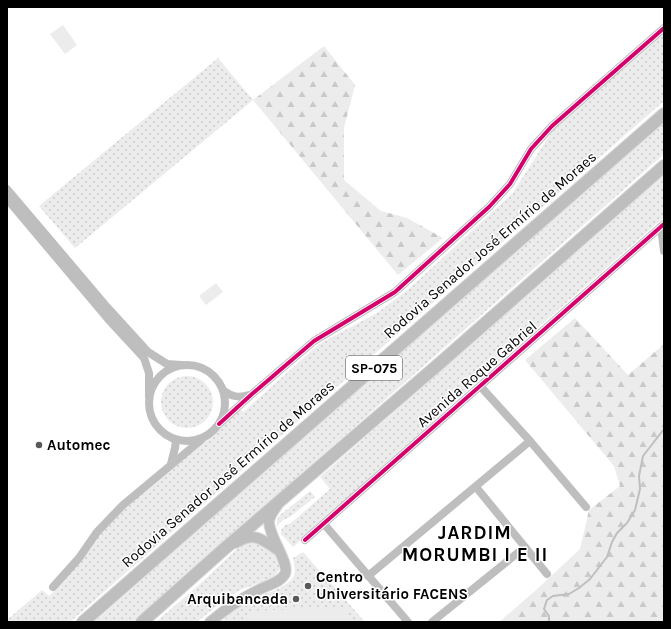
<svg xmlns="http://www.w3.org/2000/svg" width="671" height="629" viewBox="0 0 671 629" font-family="Karla,sans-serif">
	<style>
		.green { fill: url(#green-dots) }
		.forest { fill: url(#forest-firs) }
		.pitch { fill: #ececec }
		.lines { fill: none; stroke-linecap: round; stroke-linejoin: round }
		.stream { stroke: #bfbfbf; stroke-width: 2 }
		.major-casing { stroke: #dbdbdb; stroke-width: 12 }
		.highway-casing { stroke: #dbdbdb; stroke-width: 14 }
		.minor { stroke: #bebebe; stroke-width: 8 }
		.major { stroke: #bebebe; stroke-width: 10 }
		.highway { stroke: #bebebe; stroke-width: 12 }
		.cycleway-casing { stroke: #fff; stroke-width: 6 }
		.cycleway { stroke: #d6006c; stroke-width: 4 }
		.poi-dot { fill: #595959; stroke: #fff; stroke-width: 1.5 }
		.labels { text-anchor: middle; stroke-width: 3; stroke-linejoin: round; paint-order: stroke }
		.shield { fill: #fff; stroke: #4c4c4c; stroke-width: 1 }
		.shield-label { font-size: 14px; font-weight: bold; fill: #000 }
		.street-label { font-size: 15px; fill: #000; stroke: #fff }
		.poi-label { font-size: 15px; font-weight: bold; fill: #000; stroke: #fff; text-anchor: start }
		.district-label { font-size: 19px; font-weight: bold; letter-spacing: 1px; fill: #000; stroke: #fff }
	</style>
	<defs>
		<pattern id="green-dots" width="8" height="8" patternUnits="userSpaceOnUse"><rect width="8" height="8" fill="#ececec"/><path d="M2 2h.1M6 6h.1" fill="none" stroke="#c9c9c9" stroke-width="1.8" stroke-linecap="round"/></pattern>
		<pattern id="forest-firs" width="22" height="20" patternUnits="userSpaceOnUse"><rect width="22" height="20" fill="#ececec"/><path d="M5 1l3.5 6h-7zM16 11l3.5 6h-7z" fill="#c9c9c9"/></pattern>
	</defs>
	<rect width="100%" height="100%" fill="#fff"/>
	<g class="green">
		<path d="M664,33V101L284,433L70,622H7V620L42,590L49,596L56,590L99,534L126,505L240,409L243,412L249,407L319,344L377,313L409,289L512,194L553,130Z"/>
		<path d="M218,58L253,100L75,248L39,206Z"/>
		<path d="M664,121V154L133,622H94Z"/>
		<path d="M664,175V217L491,369L293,547L281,534C281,527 285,525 291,523L330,489L320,477Z"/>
		<circle cx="187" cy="402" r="26"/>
		<path d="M310,491L315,497L290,517L283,520L277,526V520L280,515Z"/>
		<path d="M247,542H253L262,545L268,548L274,553L279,561V570L274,577L240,590L224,600L197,622H156L200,584L241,545Z"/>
		<path d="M303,552L365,622H221C230,614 240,606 251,600C264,593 283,590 293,578C297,572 294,564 293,558Z"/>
	</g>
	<g class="forest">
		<path d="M324,46L355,85L344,128V180L381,211L407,218L443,238L398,275L253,100Z"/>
		<path d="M575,318L628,375L664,344V622H499L535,591L580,549L589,510L620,486L614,466L525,360Z"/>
	</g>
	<g class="pitch">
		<path d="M63,25L77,45L65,54L50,34Z"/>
		<path d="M216,283L223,292L206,305L199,296Z"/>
		<path d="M347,607V622H247V611Z"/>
	</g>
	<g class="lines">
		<path class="stream" d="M549,622V616L544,609L547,600L553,596L569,594L579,588L590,579L607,557L612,542L617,533L627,523L635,510L640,489L639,476L643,456L664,429"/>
		<defs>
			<g id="major">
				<path d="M235,543C255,532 260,538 278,550"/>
				<path d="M210,622C228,607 246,595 267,586C274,583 281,581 285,574C290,563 269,537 269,522C269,517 274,510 277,506"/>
			</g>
			<g id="highway">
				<path d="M83,622L664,114"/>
				<path d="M142,622L223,550L440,363L664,166"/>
			</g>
		</defs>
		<use href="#major" class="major-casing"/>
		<use href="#highway" class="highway-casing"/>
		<g class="minor">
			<path d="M7,189L107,307L148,352L167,364L182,365"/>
			<path d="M7,199L108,319L144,358L149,373V396"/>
			<path d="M661,227L664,251"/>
			<circle cx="187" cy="403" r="38"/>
			<path d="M481,387L530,441L586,507"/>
			<path d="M224,391C232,397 239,398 249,395"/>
			<path d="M219,424L252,394L314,341L395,292L489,207L510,184L531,149L552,126L664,28"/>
			<path d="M171,464L175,448L176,440"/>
			<path d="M476,487L547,574"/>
			<path d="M324,524L408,622"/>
			<path d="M305,540L664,224"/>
			<path d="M368,576L530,441"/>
			<path d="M53,587L79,558L97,532L123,505L201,440"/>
			<path d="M432,622L525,547"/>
		</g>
		<use href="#major" class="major"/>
		<use href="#highway" class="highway"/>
		<defs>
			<g id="cycleway">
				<path d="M219,424L252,394L314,341L395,292L489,207L510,184L531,149L552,126L664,28"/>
				<path d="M305,540L664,224"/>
			</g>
		</defs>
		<use href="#cycleway" class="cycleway-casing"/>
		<use href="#cycleway" class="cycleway"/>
	</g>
	<g class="poi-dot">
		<circle cx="39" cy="445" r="4"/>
		<circle cx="308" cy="586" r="4"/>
		<circle cx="296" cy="599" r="4"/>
	</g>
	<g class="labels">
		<rect class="shield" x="346" y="356" width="56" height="24" rx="3"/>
		<g class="shield-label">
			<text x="374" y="373">SP-075</text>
		</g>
		<g class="street-label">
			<text transform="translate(490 245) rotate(-41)" y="5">Rodovia Senador José Ermírio de Moraes</text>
			<text transform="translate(477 374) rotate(-41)" y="5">Avenida Roque Gabriel</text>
			<text transform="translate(228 474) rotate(-41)" y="5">Rodovia Senador José Ermírio de Moraes</text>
		</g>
		<g class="poi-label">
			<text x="47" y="450">Automec</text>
			<text x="316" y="582">Centro<tspan x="316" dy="17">Universitário FACENS</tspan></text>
			<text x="288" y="604" text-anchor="end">Arquibancada</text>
		</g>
		<g class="district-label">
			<text x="475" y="539">JARDIM<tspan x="475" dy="22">MORUMBI I E II</tspan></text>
		</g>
	</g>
	<rect width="671" height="629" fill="none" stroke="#000000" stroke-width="16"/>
</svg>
